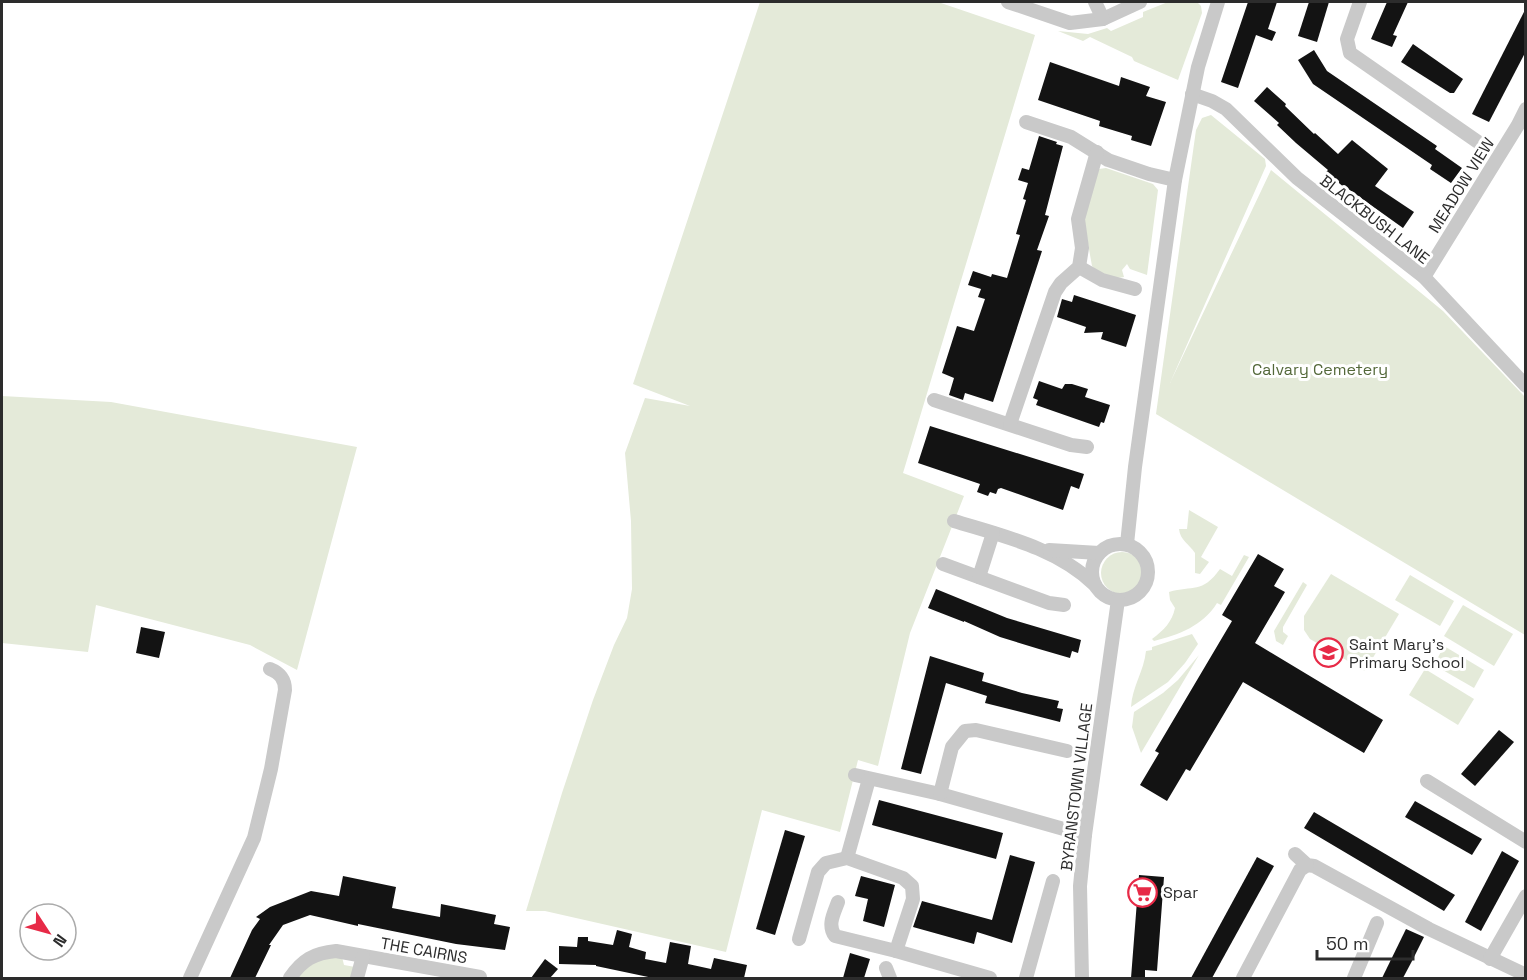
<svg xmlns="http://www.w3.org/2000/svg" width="1527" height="980" viewBox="0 0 1527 980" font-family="'Space Grotesk',sans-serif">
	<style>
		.green { fill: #e4ead9 }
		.building { fill: #131313 }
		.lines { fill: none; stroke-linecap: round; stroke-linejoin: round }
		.minor { stroke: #c9c9c9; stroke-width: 14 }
		.labels { text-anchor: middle; stroke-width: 6; stroke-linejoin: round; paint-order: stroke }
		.street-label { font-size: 16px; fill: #2c2c2c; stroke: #fff }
		.park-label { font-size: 16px; fill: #536839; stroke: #fff }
		.poi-label { font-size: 16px; fill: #2c2c2c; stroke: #fff; text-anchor: start }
	</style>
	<rect width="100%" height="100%" fill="#fff"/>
	<g class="green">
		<path d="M760,2H938L1035,35L903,473L964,496L910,633L878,766L858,760L840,832L762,810L726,952L545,911H526L562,793L593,700L614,645L627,618L632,589L631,521L625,453L645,398L690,406L633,384Z"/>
		<path d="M1168,2H1197L1201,6L1202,13L1178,80L1134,61L1132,57L1090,37L1083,41L1058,31L1088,34L1107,28L1111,31L1143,17V12Z"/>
		<path d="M1211,115L1265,159L1266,166L1170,383L1271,170L1443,311L1525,397V635L1156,414L1196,130L1202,118Z"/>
		<path d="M1106,168L1153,184L1158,190L1147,275L1130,269L1127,264L1122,270L1124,277C1114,280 1099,274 1092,266L1084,221L1097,172L1099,169Z"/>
		<path d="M2,396L111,402L357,447L297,670L250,645L96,605L88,652L2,643Z"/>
		<path d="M1189,510L1218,527L1201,557L1209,562L1200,574L1195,573V553C1189,544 1180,540 1179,529H1187Z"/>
		<circle cx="1122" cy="573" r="21"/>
		<path d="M1244,555L1249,557L1221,605L1217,603C1203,626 1178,635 1154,641L1152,639C1164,630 1172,622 1175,608L1170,600L1169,592C1193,585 1202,594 1220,569L1232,576Z"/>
		<path d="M1331,574L1399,614L1365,671L1310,639L1304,630V616Z"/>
		<path d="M1410,575L1454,601L1440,626L1395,600Z"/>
		<path d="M1303,582L1307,585L1283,627V632L1288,636L1283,645L1276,641L1274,631Z"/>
		<path d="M1463,605L1513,634L1494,666L1444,636Z"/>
		<path d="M1192,634L1198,644L1185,663L1168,682L1131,707C1132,687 1144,671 1146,651L1152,650V647Z"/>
		<path d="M1444,646L1484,670L1474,688L1434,665Z"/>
		<path d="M1199,655L1141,753L1132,727L1134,712L1163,693L1178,680Z"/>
		<path d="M1425,669L1474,699L1458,725L1409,695Z"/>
		<path d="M322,957H342L344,965L355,967L352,978H297L302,970Z"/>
	</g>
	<g class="building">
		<path d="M1248,2H1277L1268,29L1276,32L1272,41L1256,35L1238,88L1221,82Z"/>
		<path d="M1309,2H1329L1317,42L1298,36Z"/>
		<path d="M1387,2H1408L1393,35L1397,36L1392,47L1371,39Z"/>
		<path d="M1526,8V51L1489,122L1472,114Z"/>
		<path d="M1413,44L1463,79L1454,93H1450L1401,62Z"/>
		<path d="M1314,50L1327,71L1437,146L1435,149L1462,168L1451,183L1430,169L1432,165L1313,84L1298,60Z"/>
		<path d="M1050,62L1119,86L1121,77L1150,87L1146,96L1166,102L1151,146L1131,140L1132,136L1099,126L1100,121L1038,100Z"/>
		<path d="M1267,87L1286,104L1285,106L1314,134L1315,133L1338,154L1352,140L1388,169L1375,186L1414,212L1403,228L1347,188L1346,189L1326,172L1328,170L1296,143L1277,125L1279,123L1254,101Z"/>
		<path d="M1039,136L1057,142L1056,144L1063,146L1045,215L1049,216L1037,250L1042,251L993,402L965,393L963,400L949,395L954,378L942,373L957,326L974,331L985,299L978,297L981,289L968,285L973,271L991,277L992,274L1007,278L1020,235L1016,234L1026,200L1023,199L1028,183L1018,180L1022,168L1029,170Z"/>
		<path d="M1074,295L1136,315L1126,347L1101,339L1103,332L1084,333L1086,327L1057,317L1062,299L1072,302Z"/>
		<path d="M1039,381L1062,389L1065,384H1072L1088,389L1085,397L1110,405L1104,423L1101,422L1099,427L1036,405L1038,400L1033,398Z"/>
		<path d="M930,426L1084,474L1079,489L1071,486L1063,510L1001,488L998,489L996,494L990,492L988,496L977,492L980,484L918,463Z"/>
		<path d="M1258,554L1284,569L1274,586L1285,592L1255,643L1383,720L1364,753L1243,682L1190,771L1186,769L1167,801L1140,785L1159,753L1155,751L1232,621L1222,615Z"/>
		<path d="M936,589L1007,618L1081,640L1078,653L1072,651L1070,658L1039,649L1000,637L964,621V622L928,608Z"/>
		<path d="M141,627L165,632L159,658L136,653Z"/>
		<path d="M930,656L984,673L982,681L1022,693L1059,701L1057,708L1063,709L1060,722L985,703L987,696L946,683L921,774L901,769Z"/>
		<path d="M1499,730L1514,742L1475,786L1461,774Z"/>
		<path d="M879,800L1003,833L996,859L872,825Z"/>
		<path d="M1415,801L1482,839L1472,855L1405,817Z"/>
		<path d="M1314,812L1455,895L1444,911L1304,828Z"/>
		<path d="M785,830L805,836L775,935L756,929Z"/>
		<path d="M1502,851L1519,861L1481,931L1465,922Z"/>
		<path d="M1010,855L1035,862L1012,943L977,932L974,944L913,927L922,901L992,920Z"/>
		<path d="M1257,857L1274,866L1212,978H1191Z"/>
		<path d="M1139,875L1164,877L1157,971L1145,970V978H1131Z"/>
		<path d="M343,876L396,887L392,908L440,917L441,904L496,915L494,924L510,927L505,950L456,944L358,924V926L310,915L283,925L269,945H271L255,978H230L252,930L260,919L256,917L270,907L311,891L339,896Z"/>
		<path d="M861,876L895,885L884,927L863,921L868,899L855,896Z"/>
		<path d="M1406,929L1424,937L1412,961L1403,978H1382Z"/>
		<path d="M617,930L632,934L629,947L646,952L645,959L666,963L670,942L691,946L688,964L711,969L714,958L747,965L744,978H653L596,966V965L559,964V946L577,947L578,937H588V941L613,945Z"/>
		<path d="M850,953L870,959L864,978H843Z"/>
		<path d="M545,959L558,969L550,978H531Z"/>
	</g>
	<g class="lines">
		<g class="minor">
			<path d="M1008,2L1070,23L1103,19L1140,2"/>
			<path d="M1095,2L1103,19"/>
			<path d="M1360,2L1347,39L1350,53L1478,142"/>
			<path d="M1192,94L1212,101L1226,109L1297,178L1424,277L1526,386"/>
			<path d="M1026,122L1071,137L1108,160L1149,174L1175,180"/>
			<path d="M1079,267L1102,280L1135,289"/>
			<path d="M1424,277L1518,125L1526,109"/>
			<path d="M934,400L1071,445L1087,447"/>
			<path d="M1010,424L1055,292L1061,283L1079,267L1082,248L1078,219L1097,152"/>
			<path d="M954,521C1003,536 1057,548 1095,585"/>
			<path d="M1127,544L1135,467L1175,180L1198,67L1218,2"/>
			<circle cx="1120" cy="572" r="28"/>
			<path d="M1049,550L1099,553"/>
			<path d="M943,564L1049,603L1064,605"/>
			<path d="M979,577L993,533"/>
			<path d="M855,775L940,794L1085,835"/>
			<path d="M1427,781L1526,842"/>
			<path d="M940,794L952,747L965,731L976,730L1067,751"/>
			<path d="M1295,854L1307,865L1314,866L1429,929L1526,975"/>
			<path d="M847,858L869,779"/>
			<path d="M838,902C834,913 827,925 835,936L896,951L990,978"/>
			<path d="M799,939L818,872L826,863L847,858L903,878L912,886L913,899L896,951"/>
			<path d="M1490,959L1526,896"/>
			<path d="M886,968L890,978"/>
			<path d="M190,978L254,838L271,769L285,690C285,679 280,673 270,669"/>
			<path d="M290,978C302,960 314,953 336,951L480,977"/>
			<path d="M357,978L363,956"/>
			<path d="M1026,978L1053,881"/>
			<path d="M1082,978L1080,886L1085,835L1118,600"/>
			<path d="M1243,978L1300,870L1307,865"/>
			<path d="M1354,978L1377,923"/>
		</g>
	</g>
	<defs>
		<symbol id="school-ring" viewBox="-11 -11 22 22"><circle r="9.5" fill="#fff" stroke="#e72a47" stroke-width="1.5"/><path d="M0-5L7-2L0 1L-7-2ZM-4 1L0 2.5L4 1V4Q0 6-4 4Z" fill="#e72a47"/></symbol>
		<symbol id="supermarket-ring" viewBox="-11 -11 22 22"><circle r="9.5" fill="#fff" stroke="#e72a47" stroke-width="1.5"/><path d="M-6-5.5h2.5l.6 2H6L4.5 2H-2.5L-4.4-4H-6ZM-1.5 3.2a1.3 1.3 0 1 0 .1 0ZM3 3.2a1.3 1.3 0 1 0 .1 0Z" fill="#e72a47"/></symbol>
	</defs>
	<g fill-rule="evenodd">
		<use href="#school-ring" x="1312" y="636" width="33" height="33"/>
		<use href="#supermarket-ring" x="1126" y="876" width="33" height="33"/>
	</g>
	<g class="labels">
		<g class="street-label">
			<text transform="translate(1461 185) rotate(-58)" y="6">MEADOW VIEW</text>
			<text transform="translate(1375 219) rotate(38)" y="6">BLACKBUSH LANE</text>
			<text transform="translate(1076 787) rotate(-83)" y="6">BYRANSTOWN VILLAGE</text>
			<text transform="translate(424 950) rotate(10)" y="6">THE CAIRNS</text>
		</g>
		<g class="park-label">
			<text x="1320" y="375">Calvary Cemetery</text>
		</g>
		<g class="poi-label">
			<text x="1349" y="650">Saint Mary's<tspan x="1349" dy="18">Primary School</tspan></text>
			<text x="1163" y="898">Spar</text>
		</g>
	</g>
	<rect width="1527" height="980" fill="none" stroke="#2c2c2c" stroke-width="6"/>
	<g transform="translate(48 932) rotate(126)"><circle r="28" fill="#ffffff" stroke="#ababab" stroke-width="1.5"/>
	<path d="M0-4.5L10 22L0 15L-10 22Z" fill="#e72a47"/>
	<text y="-9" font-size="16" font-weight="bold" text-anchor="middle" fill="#2c2c2c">N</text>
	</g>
	<path d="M1317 950v9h96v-9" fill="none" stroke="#2c2c2c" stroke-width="3"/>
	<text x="1326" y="950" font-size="18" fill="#2c2c2c" stroke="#ffffff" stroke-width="4.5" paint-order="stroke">50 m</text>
</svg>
